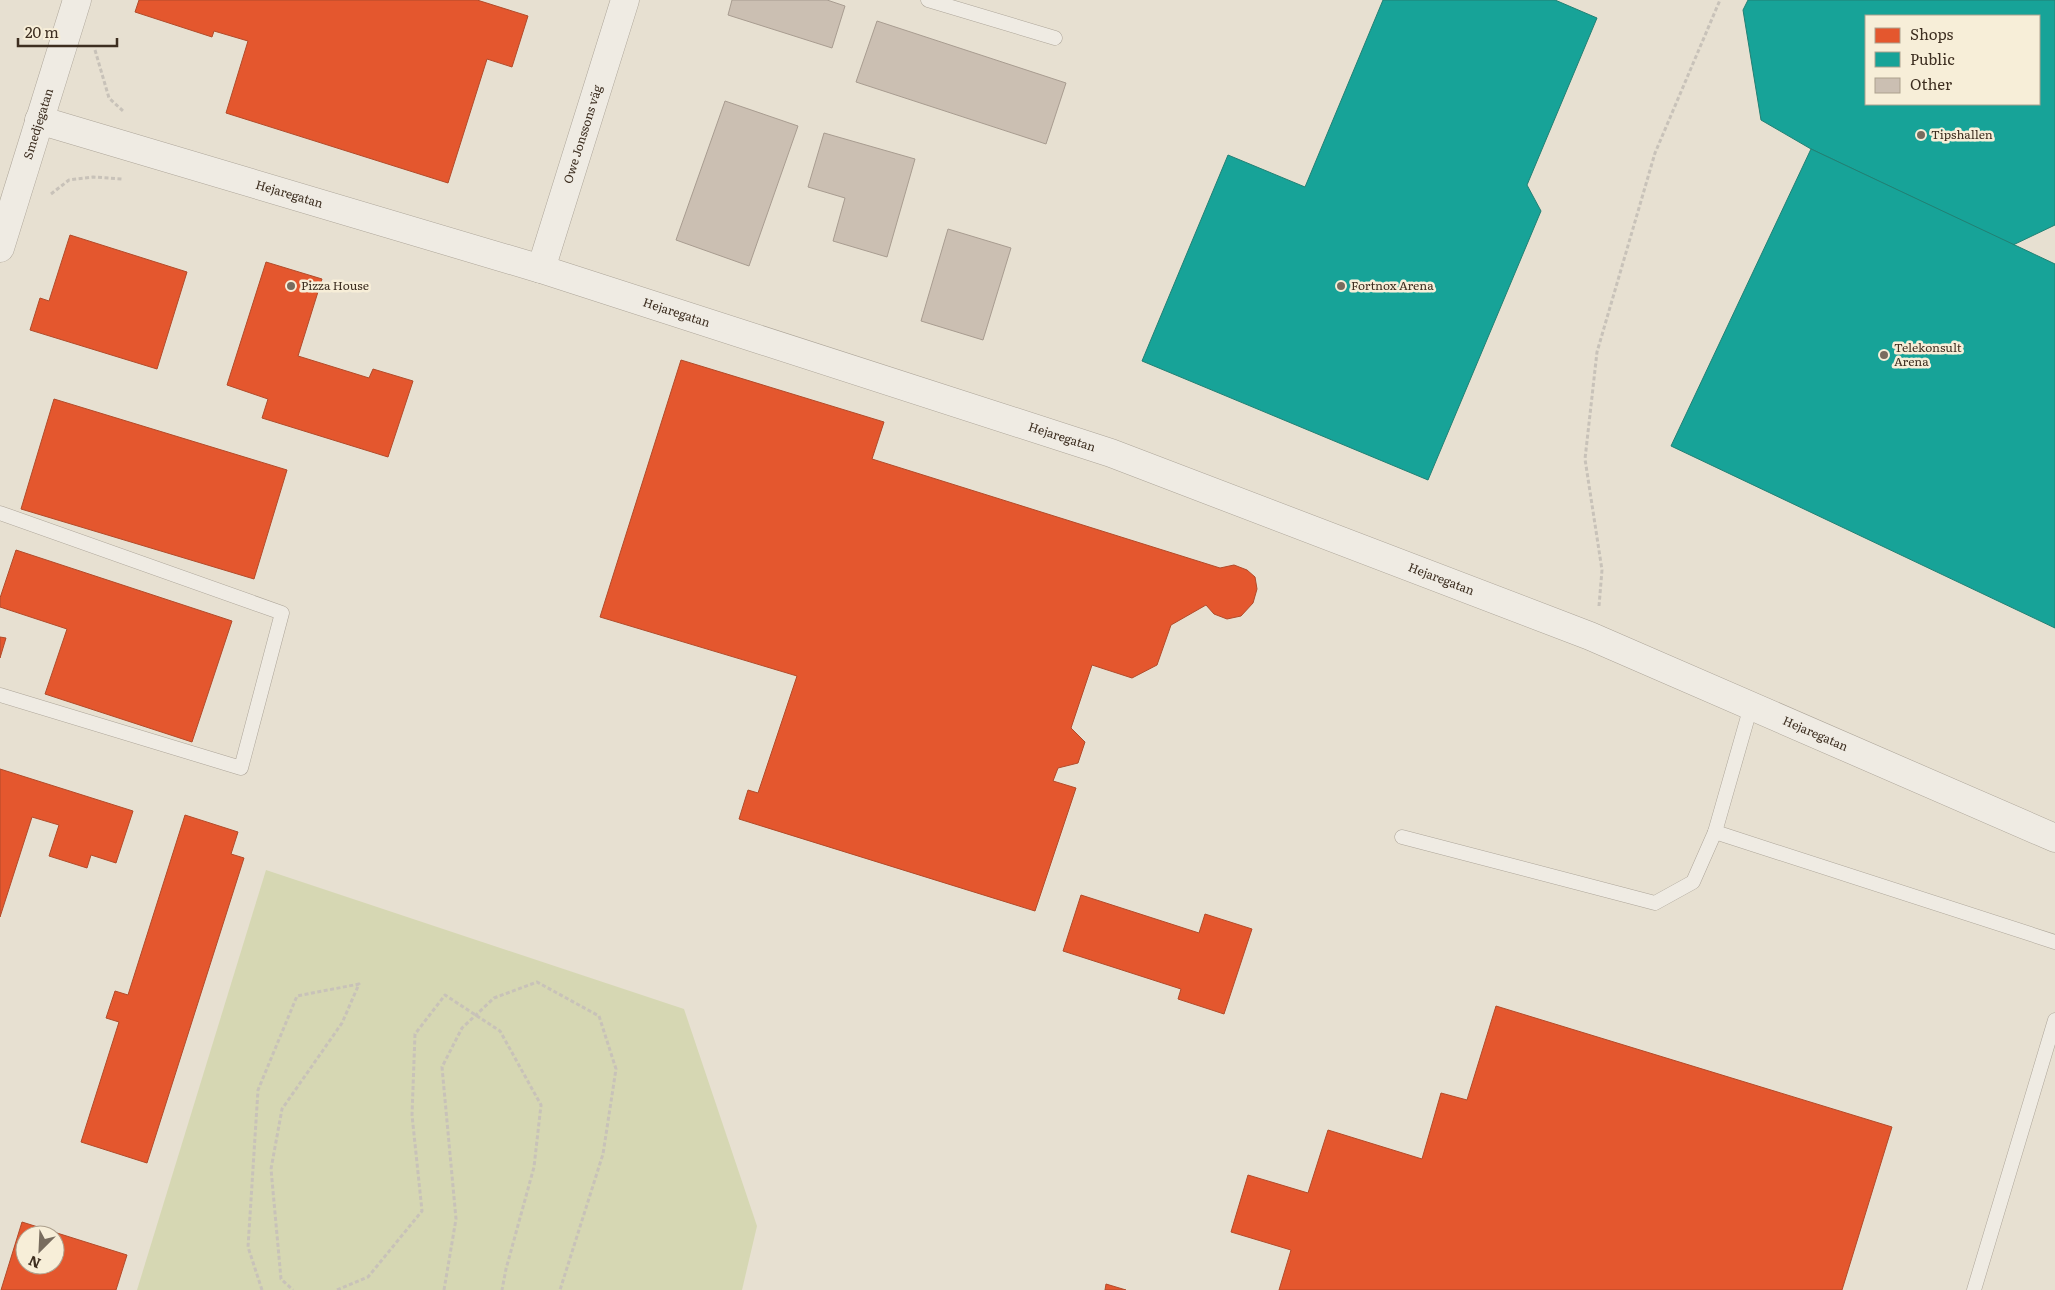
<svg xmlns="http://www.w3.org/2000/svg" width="2055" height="1290" viewBox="0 0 2055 1290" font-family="Literata,serif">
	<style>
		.green { fill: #d6d7b3 }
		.shops { fill: #e4572e; stroke: #b24b2a; fill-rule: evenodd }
		.public { fill: #17a398; stroke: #228074; fill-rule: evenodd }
		.building { fill: #cbbfb2; stroke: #a89c90 }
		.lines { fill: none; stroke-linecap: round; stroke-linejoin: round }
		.lane-casing { stroke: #ada599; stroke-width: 15 }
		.street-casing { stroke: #ada599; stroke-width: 29 }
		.path { stroke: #c8c2b9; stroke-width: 3; stroke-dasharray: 4 2.5; stroke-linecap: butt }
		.lane { stroke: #efebe3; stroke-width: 14 }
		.street { stroke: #efebe3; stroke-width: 28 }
		.poi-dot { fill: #786c5e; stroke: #f7eed8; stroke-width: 2 }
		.labels { text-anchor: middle; stroke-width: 5; stroke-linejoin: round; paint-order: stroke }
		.street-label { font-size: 12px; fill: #3d2e20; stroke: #f7eed8 }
		.poi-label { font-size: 12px; fill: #3d2e20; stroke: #f7eed8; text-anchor: start }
	</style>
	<rect width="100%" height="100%" fill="#e7e0d1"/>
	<path class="green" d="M266,870L684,1009L757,1226L742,1290H137Z"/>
	<g class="shops">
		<path d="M139,0H477L528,16L512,67L487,59L448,183L226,113L248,41L214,31L212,37L135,12Z"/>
		<path d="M70,235L187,272L157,369L30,330L40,298L49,301Z"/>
		<path d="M266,262L322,279L298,356L369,378L373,369L413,381L388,457L262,418L268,399L227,385Z"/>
		<path d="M681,360L884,422L872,459L1220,568L1234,565L1247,570L1255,577L1257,589L1253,603L1241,616L1227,619L1214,614L1206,605L1171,625L1157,665L1132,678L1092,665L1071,728L1085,742L1078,763L1058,768L1053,781L1076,788L1035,911L739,819L748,790L758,793L797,676L600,617Z"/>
		<path d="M54,399L287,470L254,579L21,509Z"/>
		<path d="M16,550L232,621L192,742L45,694L67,629L0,607V598Z"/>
		<path d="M0,637L6,638L0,658Z"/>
		<path d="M0,769L133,811L116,863L91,855L87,868L49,856L59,825L32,817L0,917Z"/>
		<path d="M185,815L238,832L231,854L244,858L147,1163L81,1142L119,1022L106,1018L115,991L128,995Z"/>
		<path d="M1081,895L1199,933L1205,914L1252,929L1224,1014L1178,999L1181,989L1063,951Z"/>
		<path d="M1496,1006L1892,1127L1842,1290H1279L1291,1250L1231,1232L1248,1175L1308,1193L1328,1130L1422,1159L1441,1093L1467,1100Z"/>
		<path d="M22,1222L127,1255L116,1290H1ZM25,1235H55V1265H25Z"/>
		<path d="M1106,1284L1126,1290H1105Z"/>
	</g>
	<g class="public">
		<path d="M1383,0H1555L1597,18L1527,185L1541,211L1428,480L1142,361L1228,155L1305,187Z"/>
		<path d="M1748,0H2055V225L2013,245L1811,149L1761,120L1743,10ZM1866,16H2039V104H1866Z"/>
		<path d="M1811,149L2055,264V628L1671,446Z"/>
	</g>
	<g class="building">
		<path d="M732,0H827L845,6L832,48L728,15Z"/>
		<path d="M877,21L1066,83L1046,144L856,82Z"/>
		<path d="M725,101L798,126L749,266L676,240Z"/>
		<path d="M824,133L915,159L887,257L833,241L845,198L808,187Z"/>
		<path d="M948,229L1011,248L983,340L921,321Z"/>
	</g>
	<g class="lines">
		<defs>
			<g id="lane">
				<path d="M928,0L1055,38"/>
				<path d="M0,513L282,613L241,768L0,695"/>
				<path d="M1715,832L2055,942"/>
				<path d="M1402,837L1655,903L1693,882L1715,832L1751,706"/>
				<path d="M1974,1290L2055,1020"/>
			</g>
			<g id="street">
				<path id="s1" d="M39,120L541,269L1111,453L1590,636L2055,838"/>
				<path id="s2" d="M0,248L77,0"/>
				<path id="s3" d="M541,269L625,0"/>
			</g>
		</defs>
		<use href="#lane" class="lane-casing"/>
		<use href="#street" class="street-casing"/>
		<g class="path">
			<path d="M95,50L109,98L123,111"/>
			<path d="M51,194L69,180L93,177L122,179"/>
			<path d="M1599,606L1602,570L1585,459L1597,352L1655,153L1720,0"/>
			<path d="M262,1290L248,1247L258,1090L297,996L359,984L342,1023L282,1109L271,1169L281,1279L293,1290"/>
			<path d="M337,1290L368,1277L422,1211L412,1115L415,1034L445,995L500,1031L541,1105L534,1167L506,1269L502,1290"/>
			<path d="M444,1290L456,1219L442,1067L462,1028L494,998L537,982L599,1016L616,1069L603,1154L560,1290"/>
		</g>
		<use href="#lane" class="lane"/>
		<use href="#street" class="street"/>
	</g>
	<g class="poi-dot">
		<circle cx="1921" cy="135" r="5"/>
		<circle cx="291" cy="286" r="5"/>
		<circle cx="1341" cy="286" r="5"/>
		<circle cx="1884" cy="355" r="5"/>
	</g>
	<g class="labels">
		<g class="street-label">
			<text dy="4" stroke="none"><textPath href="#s2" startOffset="130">Smedjegatan</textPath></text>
			<text dy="4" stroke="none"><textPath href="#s3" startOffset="141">Owe Jonssons väg</textPath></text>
			<text dy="4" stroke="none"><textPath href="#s1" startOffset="261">Hejaregatan</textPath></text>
			<text dy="4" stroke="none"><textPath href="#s1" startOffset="666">Hejaregatan</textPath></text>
			<text dy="4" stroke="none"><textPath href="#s1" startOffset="1071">Hejaregatan</textPath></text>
			<text dy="4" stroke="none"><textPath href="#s1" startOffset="1476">Hejaregatan</textPath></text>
			<text dy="4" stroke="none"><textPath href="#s1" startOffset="1881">Hejaregatan</textPath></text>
		</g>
		<g class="poi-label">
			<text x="1931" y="139">Tipshallen</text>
			<text x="301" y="290">Pizza House</text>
			<text x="1351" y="290">Fortnox Arena</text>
			<text x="1894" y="352">Telekonsult<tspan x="1894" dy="14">Arena</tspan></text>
		</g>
	</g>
	<rect x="1865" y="15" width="175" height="90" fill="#f7eed8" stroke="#ada18e"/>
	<rect x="1875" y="28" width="25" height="15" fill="#e4572e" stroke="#ada18e"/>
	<text x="1910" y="40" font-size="15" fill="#3d2e20">Shops</text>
	<rect x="1875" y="52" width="25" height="15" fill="#17a398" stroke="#ada18e"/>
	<text x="1910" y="65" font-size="15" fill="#3d2e20">Public</text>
	<rect x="1875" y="78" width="25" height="15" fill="#cbbfb2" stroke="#ada18e"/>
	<text x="1910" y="90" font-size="15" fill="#3d2e20">Other</text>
	<g transform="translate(40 1250) rotate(204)"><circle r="24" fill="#f7eed8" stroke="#ada18e"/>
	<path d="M0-4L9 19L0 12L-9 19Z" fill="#786c5e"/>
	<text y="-8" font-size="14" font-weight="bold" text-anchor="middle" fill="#3d2e20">N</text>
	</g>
	<path d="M18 38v8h99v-8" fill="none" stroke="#3d2e20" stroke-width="2.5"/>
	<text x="25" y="38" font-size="15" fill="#3d2e20" stroke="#f7eed8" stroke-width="4" paint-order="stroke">20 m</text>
</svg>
